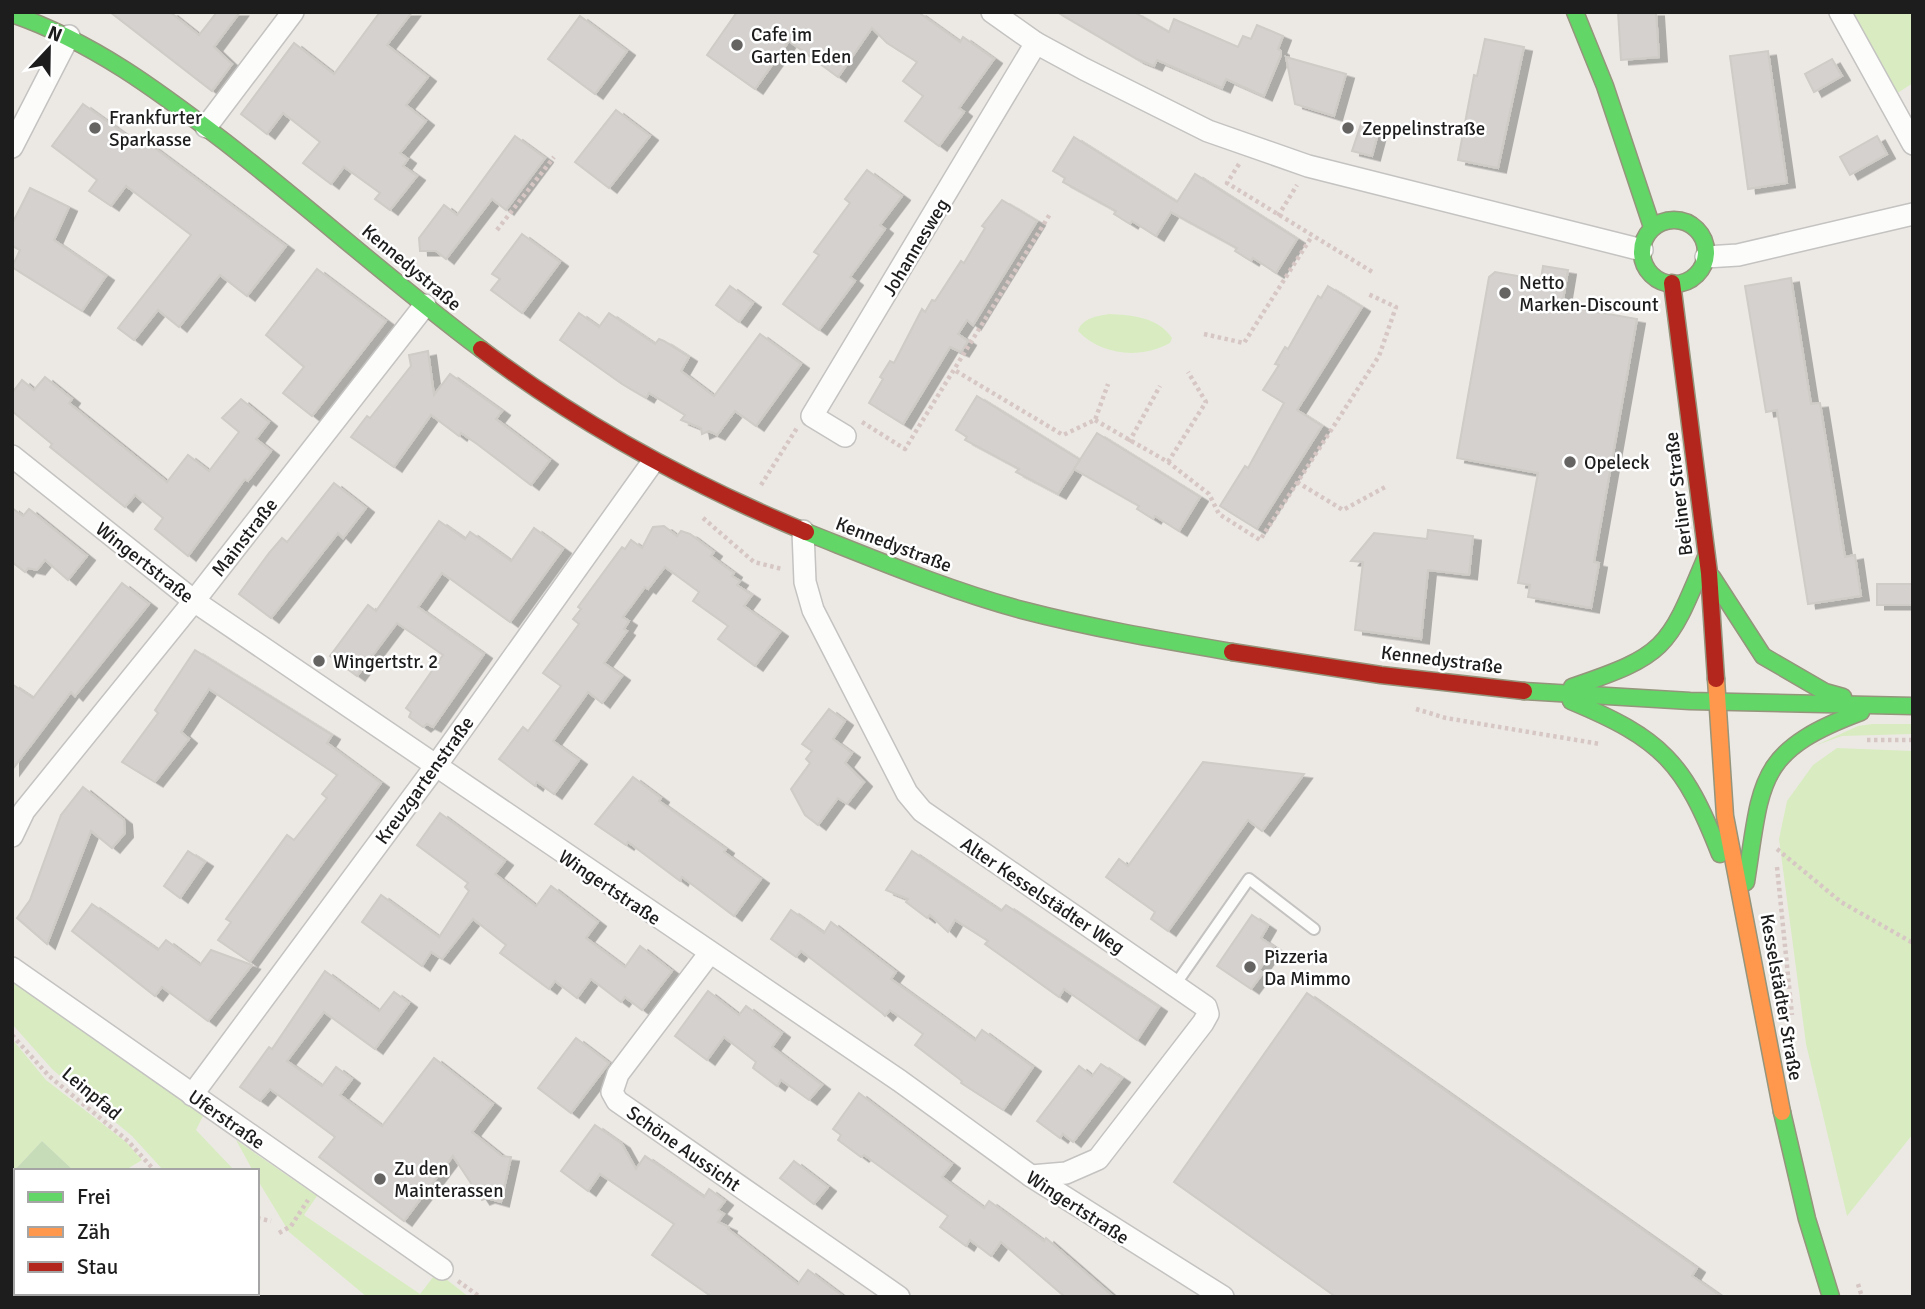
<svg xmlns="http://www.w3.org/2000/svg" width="1925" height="1309" viewBox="0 0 1925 1309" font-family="Signika,sans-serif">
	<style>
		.grass { fill: #d9ecc1 }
		.forest { fill: #c6dcb8 }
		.building { fill: #d4d1ce; stroke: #cfcbc6; stroke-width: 2; filter: url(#shadow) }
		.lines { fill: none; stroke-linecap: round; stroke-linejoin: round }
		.lane-casing { stroke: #c4c3c1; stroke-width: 14 }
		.street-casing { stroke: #c4c3c1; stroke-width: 24 }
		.fast-casing { stroke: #95957c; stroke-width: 19 }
		.slow-casing { stroke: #95957c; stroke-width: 19 }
		.jam-casing { stroke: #95957c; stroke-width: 19 }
		.path { stroke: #d7c7c4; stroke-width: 4.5; stroke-dasharray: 3.5 3.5; stroke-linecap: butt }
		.lane { stroke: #fcfcfb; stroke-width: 10 }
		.street { stroke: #fcfcfb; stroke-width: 21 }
		.fast { stroke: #63d668; stroke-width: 16 }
		.slow { stroke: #ff974d; stroke-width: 16 }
		.jam { stroke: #b3261e; stroke-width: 16 }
		.poi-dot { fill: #656463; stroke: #fff; stroke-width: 2.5 }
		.labels { text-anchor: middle; stroke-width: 5; stroke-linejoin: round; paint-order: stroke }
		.poi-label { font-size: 19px; fill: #1d1d1d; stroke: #fff; text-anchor: start }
		.street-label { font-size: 19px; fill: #1d1d1d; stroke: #fff }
	</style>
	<defs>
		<filter id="shadow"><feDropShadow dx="8" dy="4.5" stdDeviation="0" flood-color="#0004"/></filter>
	</defs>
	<rect width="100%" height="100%" fill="#ece9e5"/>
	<g class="grass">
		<path d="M1851,12H1913V83L1896,94Z"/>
		<path d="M1109,314C1132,315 1158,317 1172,338L1170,343C1141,359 1102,356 1078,331C1082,318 1097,316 1109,314Z"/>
		<path d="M1872,724H1913V734L1842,736L1814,746L1858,726Z"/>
		<path d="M1837,748L1913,751V1134L1847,1216L1806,1044L1779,839L1787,801L1813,765Z"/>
		<path d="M12,978L203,1116L196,1130L235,1171H164L132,1136L53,1070L12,1024Z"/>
		<path d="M12,1039L46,1080L126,1142L142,1160L124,1171H74L42,1141L13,1172L16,1178V1222L12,1219Z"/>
		<path d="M236,1140L317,1196L304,1215L420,1294L437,1272L469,1297H367L289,1232L257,1179V1171H253Z"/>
	</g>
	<path class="forest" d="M42,1141L74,1171H16V1178L13,1172Z"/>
	<g class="building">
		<path d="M110,12H170L199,35L217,12H240L214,47L232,64L212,91Z"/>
		<path d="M380,12H412L387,45L428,77L406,105L426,121L400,153L408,159L403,166L417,176L390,210L375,199L380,193L344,167L331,184L303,163L320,142L283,113L267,134L241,114L294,43L334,74Z"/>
		<path d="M737,12H918L960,42L963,37L994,59L959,108L964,112L939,146L905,121L923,96L903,81L917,62L887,43L872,28L838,77L789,41L755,89L707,55Z"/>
		<path d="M1057,12H1134L1169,32L1174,19L1238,47L1243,36L1251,39L1257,25L1283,36L1278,49L1281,51V55L1264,96L1226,79L1222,88L1157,60L1154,66L1137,59Z"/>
		<path d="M1618,12H1656L1659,57L1621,60Z"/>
		<path d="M580,16L627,51L595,94L548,59Z"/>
		<path d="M1485,39L1524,47L1498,168L1458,160L1474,75L1477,76Z"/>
		<path d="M1768,51L1787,183L1748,189L1730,56Z"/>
		<path d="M1286,57L1346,74L1334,116L1295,104Z"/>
		<path d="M1832,59L1842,76L1814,92L1805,74Z"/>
		<path d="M83,104L140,145L144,140L286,246L247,296L220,275L179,327L158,310L134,340L118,328L191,235L126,186L111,206L89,191L97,180L52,146Z"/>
		<path d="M616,110L650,136L609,188L575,162Z"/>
		<path d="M1362,121L1380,126L1372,156L1352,151Z"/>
		<path d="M515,136L545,158L506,210L492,199L446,259L436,251H420L419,238L444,205L457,215Z"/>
		<path d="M1877,136L1887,154L1850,175L1840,157Z"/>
		<path d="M1074,137L1177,202L1195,174L1297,239L1276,273L1253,258L1251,261L1235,251L1237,248L1171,212L1156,236L1132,221L1130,224L1114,214L1116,211L1063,182L1065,178L1053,171Z"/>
		<path d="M867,170L902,196L880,225L885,229L850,277L855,281L819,330L783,304L819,255L814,252L850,203L845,199Z"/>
		<path d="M30,188L69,207L54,240L106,276L82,311L12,267L20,250L12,246V224Z"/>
		<path d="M1002,200L1037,221L973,325L967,320L958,334L968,341L961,352L950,347L903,424L869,403L883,379L880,377L890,361L894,363L922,309L925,312L932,300L935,301L961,261L964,263L985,228L982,226Z"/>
		<path d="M522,234L560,262L522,313L491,290L500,279L492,274Z"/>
		<path d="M1543,266L1568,270L1562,306L1637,319L1594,562L1599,563L1591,608L1528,597L1530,585L1518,583L1538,473L1457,458L1489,277L1495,272L1541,280Z"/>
		<path d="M317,269L386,321L312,416L283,393L304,367L266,335Z"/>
		<path d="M1791,278L1811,404L1820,403L1845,557L1855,555L1861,596L1808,604L1777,410L1766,412L1745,286Z"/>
		<path d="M730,286L753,303L739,322L716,305Z"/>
		<path d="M1328,286L1362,307L1297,410L1322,426L1257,529L1220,506L1245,466L1248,468L1284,403L1263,390L1279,365L1275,364L1285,347L1288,349L1318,296L1321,298Z"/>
		<path d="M579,313L599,327L609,313L655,344L659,339L664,341L689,357L681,371L714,396L760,334L801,364L756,426L735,411L717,435L709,431L702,434L701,428L681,420L685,415L649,393L646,398L622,384L560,340Z"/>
		<path d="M428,351L434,395L450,374L502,411L496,419L550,460L531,485L477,444L461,433L459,436L431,415L394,467L351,437L367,416L370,418L411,366L409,355Z"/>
		<path d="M45,377L72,399L69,403L167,482L188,455L209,471L239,432L222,418L241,399L269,422L256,439L271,451L248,481L245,479L188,556L155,529L163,518L135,495L125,507L50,447L52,444L12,411V393L22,380L34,390Z"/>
		<path d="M977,396L1080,460L1058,494L1016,472L1019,469L965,440L967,437L956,430Z"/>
		<path d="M1097,433L1200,497L1179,531L1155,516L1153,519L1137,509L1139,506L1074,469Z"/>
		<path d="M334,483L366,508L343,538L338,533L271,618L239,594L269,553L282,538L287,542Z"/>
		<path d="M12,508L23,516L29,509L87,556L68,580L45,560L37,570L28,568L25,572L12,562Z"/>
		<path d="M439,521L465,539L470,532L511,561L534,528L563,549L510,622L442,573L418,607L484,654L433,727L427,724L423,727L409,717L411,712L406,708L443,655L397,623L357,676L330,656L368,605L376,611Z"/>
		<path d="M664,526L677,536L681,531L690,534L714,552L711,556L734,573L732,576L740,581L737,585L752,595L744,606L780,632L755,666L718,639L728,626L693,601L699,592L665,567L648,589L645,587L623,617L629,621L624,629L627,631L604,663L622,676L602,703L588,692L553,741L579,760L554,794L537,782L535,786L499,759L523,727L528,731L561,686L543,673L579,624L573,619L581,609L578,607L622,547L625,549L631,540L642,548L653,527Z"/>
		<path d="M1428,530L1473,536L1469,575L1428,570L1421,639L1355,630L1363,562L1351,561L1374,533L1427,539Z"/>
		<path d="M122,583L149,604L75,696L71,692L12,770V684L33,698Z"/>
		<rect x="1877" y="584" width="36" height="21"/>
		<path d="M195,650L332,735L327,743L381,783L250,962L218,940L231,922L226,919L287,835L294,840L327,798L322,794L337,775L209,689L181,732L189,739L155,782L122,762L158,713L155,710Z"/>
		<path d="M829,709L845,721L833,739L852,753L845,763L864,782L847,804L838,798L818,825L805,815L791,789L810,763L806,759L812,751L802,744Z"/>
		<path d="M1203,762L1304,774L1262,831L1248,820L1168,931L1151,919L1155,912L1106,877L1119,859L1128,866Z"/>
		<path d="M633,777L661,798L659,801L726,849L724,852L761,879L734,916L682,877L680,881L628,842L626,845L595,824Z"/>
		<path d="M83,787L124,820L125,833L112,848L91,831L47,944L17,918L30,900L61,815Z"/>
		<path d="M440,813L505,861L495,874L536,906L551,886L598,922L586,938L625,967L640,946L672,971L642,1010L625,997L621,1002L591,979L577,998L555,981L549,989L500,953L506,945L473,919L442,959L431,952L422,966L362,922L381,895L439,937L469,891L465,887L468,883L417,845Z"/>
		<path d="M188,851L205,862L180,898L164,886Z"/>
		<path d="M912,851L1001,911L1006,905L1159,1007L1137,1040L1064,989L1059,997L985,944L988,941L955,920L948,932L930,915L927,918L906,902L908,899L886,890Z"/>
		<path d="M92,904L158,950L166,940L200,965L211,950L252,965L208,1021L162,987L155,996L72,931Z"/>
		<path d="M791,910L824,933L831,922L896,972L891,979L975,1040L982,1030L1033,1067L1003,1110L961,1083L962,1081L915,1045L923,1034L890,1010L885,1016L882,1013L801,951L796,957L771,939Z"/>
		<path d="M1252,915L1268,926L1261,938L1274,947L1259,970L1263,973L1251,989L1217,966Z"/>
		<path d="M325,971L379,1011L394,992L409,1003L375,1049L324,1012L287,1061L322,1086L336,1067L352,1079L340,1095L382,1126L434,1058L493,1104L472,1132L502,1156L511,1157L501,1202L487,1198L482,1200L453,1156L404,1221L319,1157L335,1137L270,1089L260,1101L240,1087L269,1047L272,1049Z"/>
		<path d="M708,991L739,1015L746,1006L782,1033L772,1047L822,1085L809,1100L781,1080L777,1086L753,1068L756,1062L724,1037L707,1060L675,1036Z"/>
		<path d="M1307,993L1697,1268L1692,1276L1722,1297H1336L1174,1182Z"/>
		<path d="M576,1038L609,1063L571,1113L538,1088Z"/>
		<path d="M1101,1064L1122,1078L1073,1142L1063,1134L1060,1138L1037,1121L1079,1066L1092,1076Z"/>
		<path d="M859,1093L952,1164L942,1177L984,1208L989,1201L1044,1241L1046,1238L1114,1297H1065L1001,1242L991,1256L970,1240L966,1246L940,1227L948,1216L864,1155L861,1157L838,1140L841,1135L833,1129Z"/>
		<path d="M595,1125L622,1144L636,1169L645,1156L704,1197L709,1189L725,1201L718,1210L724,1214L718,1222L729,1227L728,1229L798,1284L808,1270L844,1297H712L652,1255L674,1224L600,1174L588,1191L561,1171Z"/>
		<path d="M794,1161L828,1187L814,1204L780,1178Z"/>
	</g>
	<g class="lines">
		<defs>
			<path id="lane" d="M1175,985L1249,879L1314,929"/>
			<g id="street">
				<path d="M992,12L1036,43L1084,69L1208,131L1308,166L1642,250"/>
				<path d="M1840,12L1913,144"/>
				<path d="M206,127L293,12"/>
				<path d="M12,147L69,36"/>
				<path d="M1706,257L1738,255L1913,214"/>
				<path d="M845,436L812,416L1036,43"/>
				<path d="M12,456L194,601L900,1081L1031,1176L1223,1297"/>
				<path d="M803,531L805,582L813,610L907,793L922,811L1206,1007L1208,1014L1203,1023L1098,1159L1066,1173L1031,1176"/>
				<path d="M12,836L24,811L194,601L425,305"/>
				<path d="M709,954L618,1074L612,1092L617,1101L899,1297"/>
				<path d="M12,968L442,1269"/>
				<path d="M192,1095L435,767L652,463"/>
			</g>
			<g id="fast">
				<path d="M1575,12L1605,86L1652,227"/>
				<path d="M12,14C93,42 157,90 225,142C311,209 393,283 481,349"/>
				<circle cx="1674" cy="252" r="32"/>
				<path d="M806,532C877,560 948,590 1022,610C1091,628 1162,640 1232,652"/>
				<path d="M1712,577L1763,656L1825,692L1843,697"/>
				<path d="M1572,687C1667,655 1668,648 1706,557"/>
				<path d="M1524,691L1690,701L1913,706"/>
				<path d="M1571,701C1662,739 1684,762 1720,854"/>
				<path d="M1746,882C1762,780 1756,751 1861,712"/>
				<path d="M1782,1112L1807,1219L1831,1297"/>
			</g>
			<path id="slow" d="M1716,679L1725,816L1782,1112"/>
			<g id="jam">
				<path d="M1672,283L1709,573L1716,679"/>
				<path d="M481,349C581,425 690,484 806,532"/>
				<path d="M1232,652L1381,675L1524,691"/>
			</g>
		</defs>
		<use href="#lane" class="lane-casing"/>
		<use href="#street" class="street-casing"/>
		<use href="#fast" class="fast-casing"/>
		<use href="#slow" class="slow-casing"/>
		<use href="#jam" class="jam-casing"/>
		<g class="path">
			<path d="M1239,164L1227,183L1374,273"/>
			<path d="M1278,216L1297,185"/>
			<path d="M497,230L554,157"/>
			<path d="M1204,334L1244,343L1312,236"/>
			<path d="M956,371L1063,435L1095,420L1108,384"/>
			<path d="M1095,420L1168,462L1209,494L1219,514L1260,540L1379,356L1396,307L1368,294"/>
			<path d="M862,422L905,449L1050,214"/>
			<path d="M1129,442L1160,386"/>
			<path d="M1168,462L1206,402L1188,372"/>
			<path d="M1297,482L1343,510L1387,486"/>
			<path d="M761,485L797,428"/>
			<path d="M703,518L754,562L782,569"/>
			<path d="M1416,709L1446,718L1600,744"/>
			<path d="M1867,740H1913"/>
			<path d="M1777,849L1841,902L1913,943"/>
			<path d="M1777,867L1792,1015"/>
			<path d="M12,1035L49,1076L128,1141L155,1171"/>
			<path d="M257,1218L271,1221"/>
			<path d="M12,1230L16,1232"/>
			<path d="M279,1233L291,1226L308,1200"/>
			<path d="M458,1281L480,1297"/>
			<path d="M1858,1284L1862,1297"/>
			<path d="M100,1293L103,1297"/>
			<path d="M209,1293L213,1297"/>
			<path d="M227,1297L230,1293"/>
		</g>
		<use href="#lane" class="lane"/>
		<use href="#street" class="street"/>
		<use href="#fast" class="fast"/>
		<use href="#slow" class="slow"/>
		<use href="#jam" class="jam"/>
	</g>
	<g class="poi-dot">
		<circle cx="737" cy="45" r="7"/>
		<circle cx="95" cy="128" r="7"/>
		<circle cx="1348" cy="128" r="7"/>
		<circle cx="1505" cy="293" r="7"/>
		<circle cx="1570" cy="462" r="7"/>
		<circle cx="319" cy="661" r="7"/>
		<circle cx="1250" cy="967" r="7"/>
		<circle cx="380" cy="1179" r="7"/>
	</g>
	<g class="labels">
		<g class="poi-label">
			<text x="751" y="41">Cafe im<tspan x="751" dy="22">Garten Eden</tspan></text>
			<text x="109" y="124">Frankfurter<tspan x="109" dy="22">Sparkasse</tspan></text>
			<text x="1362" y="135">Zeppelinstraße</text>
			<text x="1519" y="289">Netto<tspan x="1519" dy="22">Marken-Discount</tspan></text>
			<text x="1584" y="469">Opeleck</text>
			<text x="333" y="668">Wingertstr. 2</text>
			<text x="1264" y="963">Pizzeria<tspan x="1264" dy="22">Da Mimmo</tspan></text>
			<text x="394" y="1175">Zu den<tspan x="394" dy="22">Mainterassen</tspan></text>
		</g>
		<g class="street-label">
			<text transform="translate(915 247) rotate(-59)" y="7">Johannesweg</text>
			<text transform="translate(412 267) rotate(40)" y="7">Kennedystraße</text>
			<text transform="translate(1678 494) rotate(-97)" y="7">Berliner Straße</text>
			<text transform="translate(244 537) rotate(-52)" y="7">Mainstraße</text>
			<text transform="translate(894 544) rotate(21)" y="7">Kennedystraße</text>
			<text transform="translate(145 562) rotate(38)" y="7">Wingertstraße</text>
			<text transform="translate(1442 659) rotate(7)" y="7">Kennedystraße</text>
			<text transform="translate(424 780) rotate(-54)" y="7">Kreuzgartenstraße</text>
			<text transform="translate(610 887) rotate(34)" y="7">Wingertstraße</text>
			<text transform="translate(1043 895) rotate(34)" y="7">Alter Kesselstädter Weg</text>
			<text transform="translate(1782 997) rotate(80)" y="7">Kesselstädter Straße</text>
			<text transform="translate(92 1093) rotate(40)" y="7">Leinpfad</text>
			<text transform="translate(227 1119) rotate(35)" y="7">Uferstraße</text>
			<text transform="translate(684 1148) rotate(35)" y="7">Schöne Aussicht</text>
			<text transform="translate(1078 1207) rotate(33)" y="7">Wingertstraße</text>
		</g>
	</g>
	<rect width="1925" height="1309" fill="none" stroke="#1d1d1d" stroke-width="28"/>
	<rect x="14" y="1169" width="245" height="126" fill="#ffffff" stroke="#a5a5a5" stroke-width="2"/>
	<rect x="28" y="1192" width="35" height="10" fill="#63d668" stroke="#a5a5a5" stroke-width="2"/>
	<text x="77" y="1204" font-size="21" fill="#1d1d1d">Frei</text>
	<rect x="28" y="1227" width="35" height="10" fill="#ff974d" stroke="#a5a5a5" stroke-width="2"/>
	<text x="77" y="1239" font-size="21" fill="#1d1d1d">Zäh</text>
	<rect x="28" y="1262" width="35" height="10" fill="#b3261e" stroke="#a5a5a5" stroke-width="2"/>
	<text x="77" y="1274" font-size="21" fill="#1d1d1d">Stau</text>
	<g transform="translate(49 49) rotate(22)" stroke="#ffffff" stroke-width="5" paint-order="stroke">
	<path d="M0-5L12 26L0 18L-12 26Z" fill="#1d1d1d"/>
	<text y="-10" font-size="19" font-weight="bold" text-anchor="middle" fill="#1d1d1d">N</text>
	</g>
</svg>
